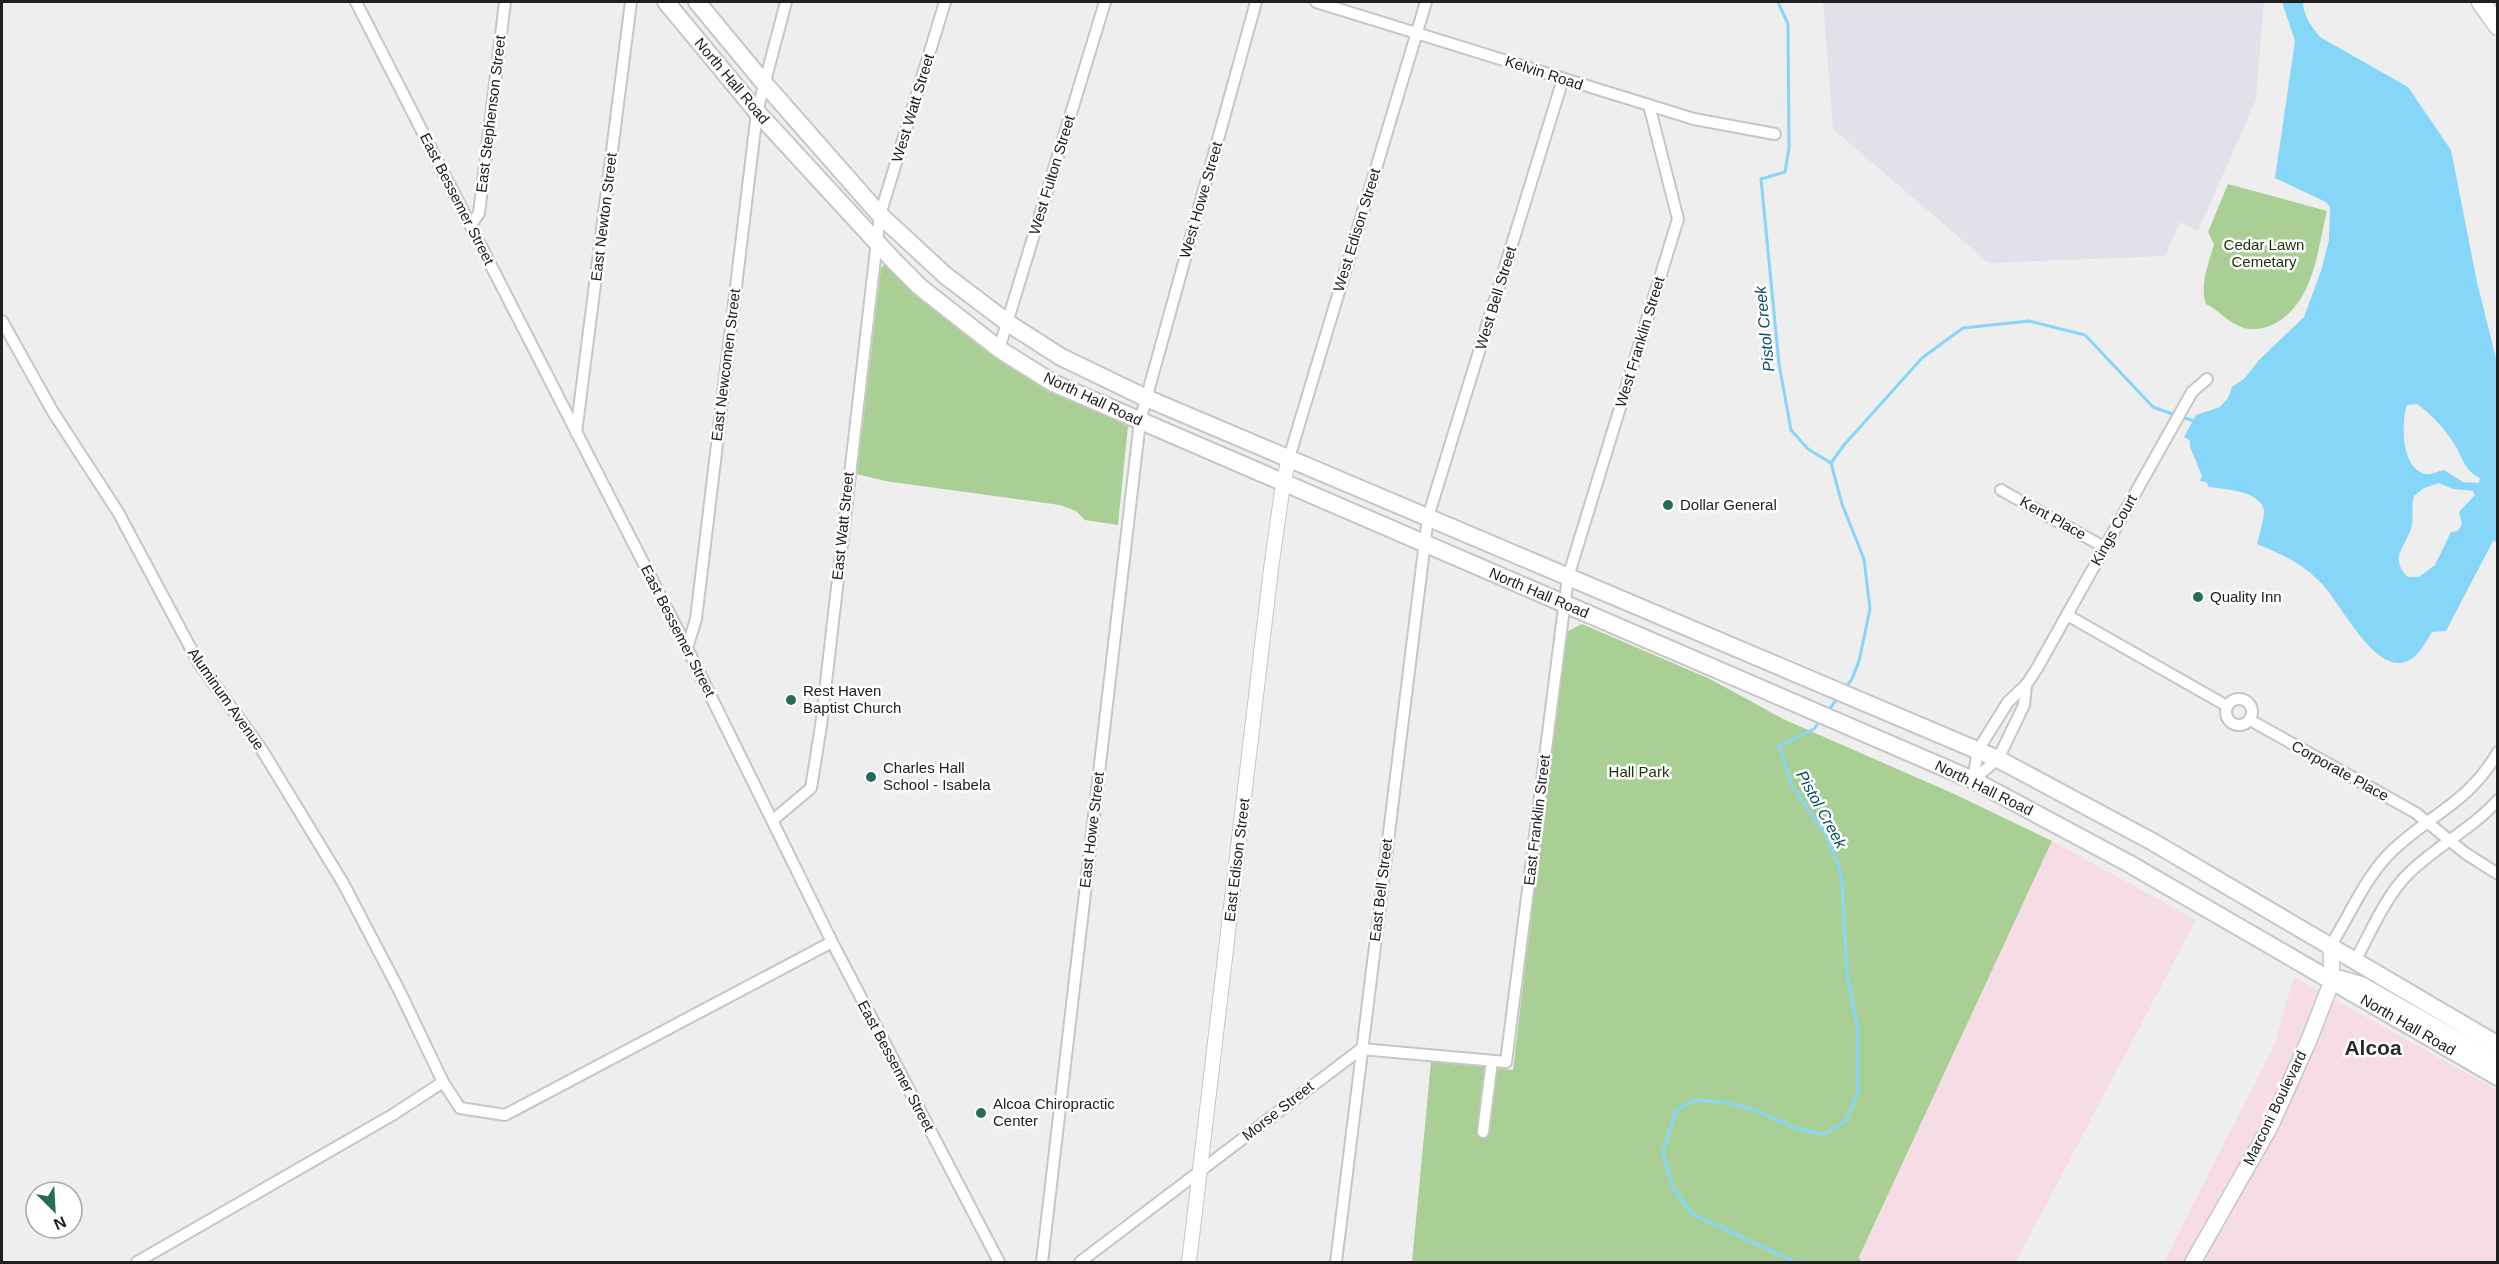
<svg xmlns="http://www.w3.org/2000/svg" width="2499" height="1264" viewBox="0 0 2499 1264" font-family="Arial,sans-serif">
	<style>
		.commercial { fill: #f6dce4 }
		.built { fill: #e2e1ea }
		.green { fill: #aacf95 }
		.water { fill: #86d6f9; fill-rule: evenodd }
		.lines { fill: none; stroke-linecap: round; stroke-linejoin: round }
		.stream { stroke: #86d6f9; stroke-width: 3 }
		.minor-casing { stroke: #c6c6c7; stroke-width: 14 }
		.tertiary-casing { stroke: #c6c6c7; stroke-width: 16 }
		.secondary-casing { stroke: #c6c6c7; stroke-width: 18 }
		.primary-casing { stroke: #c6c6c7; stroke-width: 20 }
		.trunk-casing { stroke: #c6c6c7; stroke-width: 21 }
		.minor { stroke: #fff; stroke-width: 10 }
		.tertiary { stroke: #fff; stroke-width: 14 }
		.secondary { stroke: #fff; stroke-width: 15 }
		.primary { stroke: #fff; stroke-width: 16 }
		.trunk { stroke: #fff; stroke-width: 18 }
		.poi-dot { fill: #276b5d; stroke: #fff; stroke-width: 2 }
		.labels { text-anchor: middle; stroke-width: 5; stroke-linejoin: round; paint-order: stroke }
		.street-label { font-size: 15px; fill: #202020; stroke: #fff }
		.park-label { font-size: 15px; fill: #183005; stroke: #fff }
		.poi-label { font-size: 15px; fill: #202020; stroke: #fff; text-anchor: start }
		.water-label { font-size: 16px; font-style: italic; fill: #084e65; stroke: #fff }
		.district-label { font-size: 21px; font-weight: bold; fill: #2a2a2b; stroke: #fff }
	</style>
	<rect width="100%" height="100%" fill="#eeeeef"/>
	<g class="commercial">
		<path d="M2052,841L2196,920L2016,1262H1861L1859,1258Z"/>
		<path d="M2294,977L2497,1090V1262H2164L2274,1045Z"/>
	</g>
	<path class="built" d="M1823,2H2264L2256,100L2198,231L2180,222L2165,256L1989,263L1833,129Z"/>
	<g class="green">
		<path d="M2228,184L2327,211C2317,251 2314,305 2272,325C2261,330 2248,331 2237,325C2226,320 2217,309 2206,304C2199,285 2209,263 2214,244L2208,232Z"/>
		<path d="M885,264L937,311L1007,365H1012L1050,387L1128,426L1118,525L1085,520L1076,511L1060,505L885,481L857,474L881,268Z"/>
		<path d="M1582,624L1710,679L1783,719L1952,793L2052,841L1859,1257L1861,1262H1412L1431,1062L1513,1070L1564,640L1568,631Z"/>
	</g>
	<path class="water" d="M2282,2H2303C2303,15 2312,27 2320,37L2408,87L2451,150L2477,282L2497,362V542L2493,541L2446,631L2432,632C2427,640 2421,652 2413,658C2379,684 2341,603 2322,584C2302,563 2283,555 2257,544C2259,535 2264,521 2264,511C2262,491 2224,489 2209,487L2206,482L2200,481L2202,476L2190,447V441L2184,437L2196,415L2220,407L2228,398L2232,387L2245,378L2259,360L2304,317L2321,271L2329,240L2330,207L2326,202L2275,178L2295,41ZM2417,404C2431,414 2443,427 2453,442C2462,455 2464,471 2480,478L2479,483L2463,482L2444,470C2438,471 2431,475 2425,474C2401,468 2401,424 2407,405ZM2439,483L2453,489L2473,491L2475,495L2459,512L2462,524L2458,531L2451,532L2435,565L2419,577H2408C2389,558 2404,549 2411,529C2414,519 2411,507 2414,496L2424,488Z"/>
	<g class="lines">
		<g class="stream">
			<path d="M1778,2L1788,24L1789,148L1785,172L1761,179L1779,364L1791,430L1808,449L1831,463L1842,504L1864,559L1870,609L1859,661L1852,679L1845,688"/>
			<path d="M2182,417L2194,421"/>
			<path d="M1831,463L1844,445L1922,358L1963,328L2029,321L2085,335L2153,407L2175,415"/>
			<path d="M1827,712L1838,698"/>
			<path d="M1795,1262L1692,1214L1673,1188L1663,1153L1676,1110L1694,1100L1722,1102L1755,1110L1797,1129L1824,1134L1845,1122L1858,1093V1030L1847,974L1842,883L1839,866L1827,837L1792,786L1779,746L1814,729L1821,719"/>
		</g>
		<defs>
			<g id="minor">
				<path d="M356,2L687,648L832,942L999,1262"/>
				<path d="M1316,2L1694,119L1775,134"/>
				<path d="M471,225L479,213L505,2"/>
				<path d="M2,321L53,412L118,512L198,662L262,750L343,883L400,992L443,1082L460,1108L505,1115L832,942"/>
				<path d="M999,349L1105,2"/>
				<path d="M576,433L631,2"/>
				<path d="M1289,458L1426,2"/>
				<path d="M2001,490L2104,547"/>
				<path d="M2067,615L2227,706"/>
				<path d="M687,648L696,619L757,112L786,2"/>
				<circle cx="2239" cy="712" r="13"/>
				<path d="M2250,720L2416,813L2465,853L2498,874"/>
				<path d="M1973,780L1978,750L2008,702L2026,685L2036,670L2192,392L2207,379"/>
				<path d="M1973,780L1998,759L2024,705L2026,685"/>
				<path d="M773,820L811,788L821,726L880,215L945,2"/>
				<path d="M2331,945C2351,913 2366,875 2394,849C2433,813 2470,801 2498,752"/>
				<path d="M2355,961C2371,932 2385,897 2408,874C2436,846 2472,829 2498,800"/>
				<path d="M1483,1132L1492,1061"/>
				<path d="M137,1262L394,1114L443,1082"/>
				<path d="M1042,1262L1140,421L1256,2"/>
				<path d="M1080,1262L1361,1049L1506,1062L1568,577L1678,219L1649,105"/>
				<path d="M1336,1262L1428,517L1563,79"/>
			</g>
			<path id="tertiary" d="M1189,1262L1271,569L1283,484L1289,458"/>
			<path id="secondary" d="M2193,1262L2271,1125L2309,1040L2332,981L2331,945"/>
			<g id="primary">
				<path d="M666,2L757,112L894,261L920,287L999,349L1053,383L1973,780L2128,863L2498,1077"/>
				<path d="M697,2L764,83L880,215L946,276L1008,323L1061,357L1146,398L1998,759L2153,842L2498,1045"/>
				<path d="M2340,979L2361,985L2498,1063"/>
			</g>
			<path id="trunk" d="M2481,2L2498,26"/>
		</defs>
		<use href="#minor" class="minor-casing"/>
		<use href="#tertiary" class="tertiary-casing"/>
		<use href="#secondary" class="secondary-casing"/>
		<use href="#primary" class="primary-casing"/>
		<use href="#trunk" class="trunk-casing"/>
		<use href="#minor" class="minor"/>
		<use href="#tertiary" class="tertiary"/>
		<use href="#secondary" class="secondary"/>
		<use href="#primary" class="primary"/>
		<use href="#trunk" class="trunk"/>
	</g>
	<g class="poi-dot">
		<circle cx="1668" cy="505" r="6"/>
		<circle cx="2198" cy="597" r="6"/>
		<circle cx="791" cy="700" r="6"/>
		<circle cx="871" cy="777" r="6"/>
		<circle cx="981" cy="1113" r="6"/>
	</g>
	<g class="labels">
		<g class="street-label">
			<text transform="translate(1544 73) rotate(18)" y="5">Kelvin Road</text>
			<text transform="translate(732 81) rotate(50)" y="5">North Hall Road</text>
			<text transform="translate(913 108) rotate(-73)" y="5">West Watt Street</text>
			<text transform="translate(491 114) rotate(-83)" y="5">East Stephenson Street</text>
			<text transform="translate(1052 175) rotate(-73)" y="5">West Fulton Street</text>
			<text transform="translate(457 199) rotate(63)" y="5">East Bessemer Street</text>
			<text transform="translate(1201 200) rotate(-74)" y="5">West Howe Street</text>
			<text transform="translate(604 217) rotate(-83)" y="5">East Newton Street</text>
			<text transform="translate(1357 230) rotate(-73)" y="5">West Edison Street</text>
			<text transform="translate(1496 298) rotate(-73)" y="5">West Bell Street</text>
			<text transform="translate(1640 342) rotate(-73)" y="5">West Franklin Street</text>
			<text transform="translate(726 365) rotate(-83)" y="5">East Newcomen Street</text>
			<text transform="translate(1093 399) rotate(25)" y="5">North Hall Road</text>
			<text transform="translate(2053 518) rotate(29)" y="5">Kent Place</text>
			<text transform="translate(843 526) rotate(-84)" y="5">East Watt Street</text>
			<text transform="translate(2114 530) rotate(-61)" y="5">Kings Court</text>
			<text transform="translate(1539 593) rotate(23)" y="5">North Hall Road</text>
			<text transform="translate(678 631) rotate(63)" y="5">East Bessemer Street</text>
			<text transform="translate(226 699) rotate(55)" y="5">Aluminum Avenue</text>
			<text transform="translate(2340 771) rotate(29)" y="5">Corporate Place</text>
			<text transform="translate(1984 788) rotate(26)" y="5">North Hall Road</text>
			<text transform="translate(1537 820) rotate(-83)" y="5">East Franklin Street</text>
			<text transform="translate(1092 830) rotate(-83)" y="5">East Howe Street</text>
			<text transform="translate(1237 860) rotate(-83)" y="5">East Edison Street</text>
			<text transform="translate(1381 890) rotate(-83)" y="5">East Bell Street</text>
			<text transform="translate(2408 1025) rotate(30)" y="5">North Hall Road</text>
			<text transform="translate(896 1066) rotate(62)" y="5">East Bessemer Street</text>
			<text transform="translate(2275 1108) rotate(-64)" y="5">Marconi Boulevard</text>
			<text transform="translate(1278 1111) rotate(-38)" y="5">Morse Street</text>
		</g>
		<g class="park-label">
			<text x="2264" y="250">Cedar Lawn<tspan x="2264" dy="17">Cemetary</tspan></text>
			<text x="1639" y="777">Hall Park</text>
		</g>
		<g class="poi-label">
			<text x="1680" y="510">Dollar General</text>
			<text x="2210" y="602">Quality Inn</text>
			<text x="803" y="696">Rest Haven<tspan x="803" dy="17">Baptist Church</tspan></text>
			<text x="883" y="773">Charles Hall<tspan x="883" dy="17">School - Isabela</tspan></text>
			<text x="993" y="1109">Alcoa Chiropractic<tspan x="993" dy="17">Center</tspan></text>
		</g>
		<g class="water-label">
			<text transform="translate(1764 329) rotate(-96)" y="6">Pistol Creek</text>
			<text transform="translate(1822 809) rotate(61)" y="6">Pistol Creek</text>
		</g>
		<g class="district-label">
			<text x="2373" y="1055">Alcoa</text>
		</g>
	</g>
	<rect width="2499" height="1264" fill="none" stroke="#202020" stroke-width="6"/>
	<g transform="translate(54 1210) rotate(156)"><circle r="28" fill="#ffffff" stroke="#a6a6a6" stroke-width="1.5"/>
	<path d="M0-4.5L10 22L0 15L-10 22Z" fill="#276b5d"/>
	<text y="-9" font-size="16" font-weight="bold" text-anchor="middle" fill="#202020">N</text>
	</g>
</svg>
